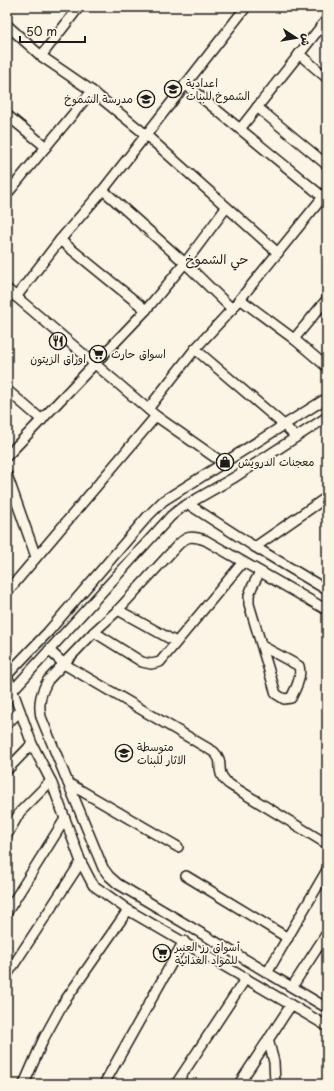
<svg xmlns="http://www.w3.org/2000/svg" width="334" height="1091" viewBox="0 0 334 1091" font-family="'Playpen Sans','Playpen Sans Arabic',sans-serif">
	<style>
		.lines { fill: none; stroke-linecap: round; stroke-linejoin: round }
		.minor-casing { stroke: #1c1c1c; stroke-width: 12 }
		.minor { stroke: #fcf5e5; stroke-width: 9 }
		.labels { text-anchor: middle; stroke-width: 3.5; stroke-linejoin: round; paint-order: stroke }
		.poi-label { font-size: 11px; fill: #1c1c1c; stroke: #fcf5e5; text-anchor: start }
		.quarter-label { font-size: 13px; fill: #1c1c1c; stroke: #fcf5e5 }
	</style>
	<rect width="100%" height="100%" fill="#fcf5e5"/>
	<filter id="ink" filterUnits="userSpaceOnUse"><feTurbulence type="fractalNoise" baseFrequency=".025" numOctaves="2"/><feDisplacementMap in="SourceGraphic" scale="8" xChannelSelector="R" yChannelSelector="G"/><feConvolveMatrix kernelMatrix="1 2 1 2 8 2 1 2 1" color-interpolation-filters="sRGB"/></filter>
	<g filter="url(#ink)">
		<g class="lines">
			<defs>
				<g id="minor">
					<path d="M7,25L41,56L92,91L145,134L278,253"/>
					<path d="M299,54L327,78"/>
					<path d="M41,56L79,7"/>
					<path d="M185,84L323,197"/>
					<path d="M257,107L327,165"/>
					<path d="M7,115L46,147"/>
					<path d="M240,129L327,19"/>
					<path d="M103,190L185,263L232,309"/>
					<path d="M7,194L92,91"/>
					<path d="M60,240L146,310"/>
					<path d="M7,289L156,416L223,463"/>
					<path d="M16,297L60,240L103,190L246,7"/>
					<path d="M240,299L294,339L327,367"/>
					<path d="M294,339L327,299"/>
					<path d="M195,349L284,425L296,437"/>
					<path d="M7,390L42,420"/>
					<path d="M148,409L195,349L232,309L327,192"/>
					<path d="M7,456L146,310L185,263L226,208"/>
					<path d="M7,475L36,557"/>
					<path d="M188,504L255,547L327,590"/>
					<path d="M255,547L327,497"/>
					<path d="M260,572L252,587L249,595V604L276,694L284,699L291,698C296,688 302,677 299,666L262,646"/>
					<path d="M7,592L156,416"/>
					<path d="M118,610L176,642"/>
					<path d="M327,610L205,540C191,535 186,536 176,547L118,610L94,632L48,680C41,693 38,702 41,717L103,868L109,876L118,884L327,1008"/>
					<path d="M94,632L142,662L151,664L160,662L243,562"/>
					<path d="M49,650L64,664L214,752C223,761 218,764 221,774C223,779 227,783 232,786L327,844"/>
					<path d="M7,675L32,744L51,781L81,862L93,885L128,910L327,1026"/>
					<path d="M7,675L48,632L147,517L163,501L327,398"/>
					<path d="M13,690L171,516L181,508L235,477L327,417"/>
					<path d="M7,724L20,711"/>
					<path d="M7,770L32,744"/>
					<path d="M68,783L178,847"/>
					<path d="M7,835L20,812L51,781"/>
					<path d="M186,876L288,938"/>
					<path d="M7,912L65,819"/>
					<path d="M267,973L327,870"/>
					<path d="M7,975L81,862"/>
					<path d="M292,987L327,933"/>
					<path d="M268,1039L274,1062L275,1084"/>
					<path d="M24,1084L44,1038L62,1005L128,910"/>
					<path d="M104,1084L184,941"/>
					<path d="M176,1084L246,978"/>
					<path d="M239,1084L291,1005"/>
				</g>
			</defs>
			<use href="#minor" class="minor-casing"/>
			<use href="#minor" class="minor"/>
		</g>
	</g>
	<defs>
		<symbol id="school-ring" viewBox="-11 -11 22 22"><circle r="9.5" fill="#fcf5e5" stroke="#1c1c1c" stroke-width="1.5"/><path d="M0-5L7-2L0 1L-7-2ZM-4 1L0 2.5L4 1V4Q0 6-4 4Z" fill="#1c1c1c"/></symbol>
		<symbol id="restaurant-ring" viewBox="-11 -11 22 22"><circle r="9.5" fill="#fcf5e5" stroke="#1c1c1c" stroke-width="1.5"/><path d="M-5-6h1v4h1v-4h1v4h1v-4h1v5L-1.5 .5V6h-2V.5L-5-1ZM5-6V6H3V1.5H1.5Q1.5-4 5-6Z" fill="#1c1c1c"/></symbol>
		<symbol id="supermarket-ring" viewBox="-11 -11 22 22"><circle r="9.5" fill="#fcf5e5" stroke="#1c1c1c" stroke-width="1.5"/><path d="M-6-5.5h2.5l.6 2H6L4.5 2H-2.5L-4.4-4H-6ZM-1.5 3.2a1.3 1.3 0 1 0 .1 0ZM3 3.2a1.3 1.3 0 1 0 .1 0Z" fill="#1c1c1c"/></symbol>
		<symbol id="shop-ring" viewBox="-11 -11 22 22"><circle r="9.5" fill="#fcf5e5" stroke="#1c1c1c" stroke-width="1.5"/><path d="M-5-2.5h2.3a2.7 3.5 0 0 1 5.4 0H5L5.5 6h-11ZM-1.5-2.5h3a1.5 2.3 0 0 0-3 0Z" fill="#1c1c1c"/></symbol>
	</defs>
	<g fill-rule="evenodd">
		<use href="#school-ring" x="163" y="79" width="20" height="20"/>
		<use href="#school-ring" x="136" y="89" width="20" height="20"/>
		<use href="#restaurant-ring" x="48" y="331" width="20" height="20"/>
		<use href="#supermarket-ring" x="88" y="344" width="20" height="20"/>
		<use href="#shop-ring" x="215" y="452" width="20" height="20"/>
		<use href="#school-ring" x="114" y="743" width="20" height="20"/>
		<use href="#supermarket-ring" x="152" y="943" width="20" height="20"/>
	</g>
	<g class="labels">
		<g class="poi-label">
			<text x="186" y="87">اعدادية<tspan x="186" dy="13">الشموخ للبنات</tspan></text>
			<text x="133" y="103" text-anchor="end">مدرسة الشموخ</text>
			<text x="111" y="358">اسواق حارث</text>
			<text x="58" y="363" text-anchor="middle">اوراق الزيتون</text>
			<text x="238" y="466">معجنات الدرويش</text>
			<text x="137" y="751">متوسطة<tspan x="137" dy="13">الاثار للبنات</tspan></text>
			<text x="175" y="951">أسواق رز العنبر<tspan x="175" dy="13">للمواد الغذائية</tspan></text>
		</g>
		<g class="quarter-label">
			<text x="217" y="264">حي الشموخ</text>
		</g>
	</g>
	<rect width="334" height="1091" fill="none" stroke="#fcf5e5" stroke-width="24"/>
	<rect x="12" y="12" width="310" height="1067" fill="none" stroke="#1c1c1c" stroke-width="1.5" filter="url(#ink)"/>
	<g transform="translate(296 38) rotate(102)" stroke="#fcf5e5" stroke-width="3" paint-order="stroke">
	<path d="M0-3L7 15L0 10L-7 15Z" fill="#1c1c1c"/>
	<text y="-6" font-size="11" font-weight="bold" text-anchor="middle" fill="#1c1c1c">ش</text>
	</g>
	<path d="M20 36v6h65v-6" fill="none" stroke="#1c1c1c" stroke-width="2"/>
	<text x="26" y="36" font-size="12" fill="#1c1c1c" stroke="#fcf5e5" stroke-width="3" paint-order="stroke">50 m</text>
</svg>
